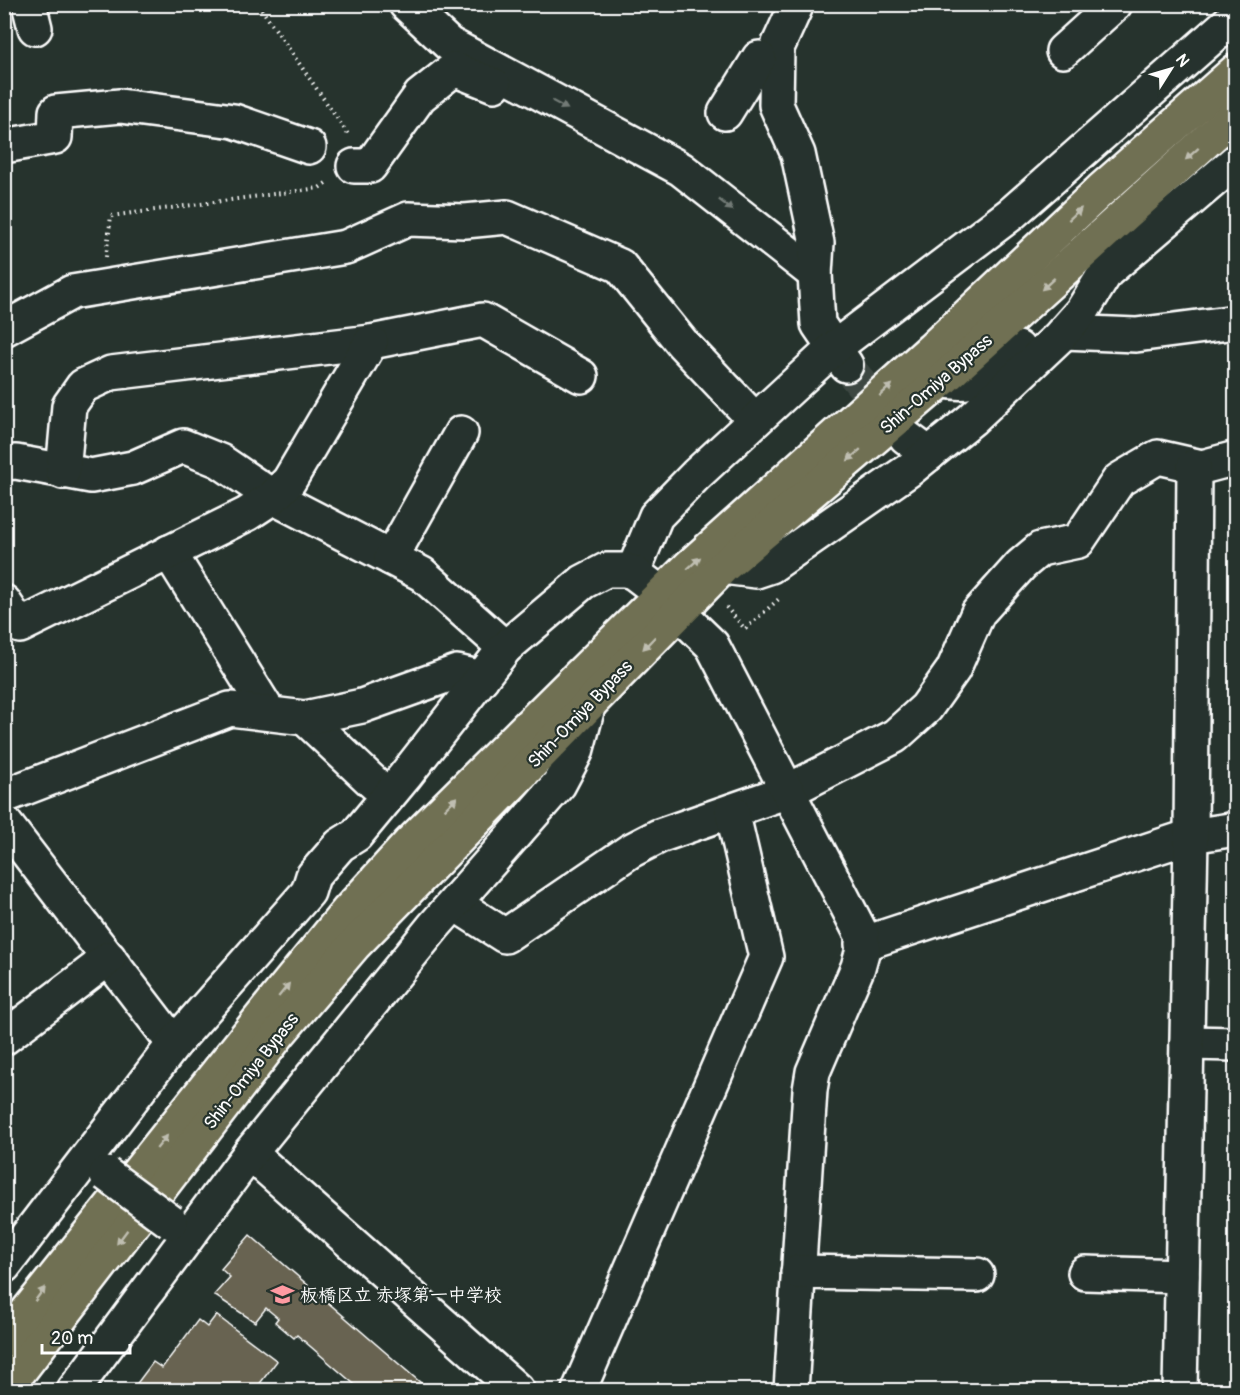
<svg xmlns="http://www.w3.org/2000/svg" width="1240" height="1395" viewBox="0 0 1240 1395" font-family="Pangolin,'Klee One',sans-serif">
	<style>
		.building { fill: #676451; stroke: #fff; stroke-width: 1.5 }
		.lines { fill: none; stroke-linecap: round; stroke-linejoin: round }
		.minor-tunnel { stroke: #3c4742; stroke-width: 33; stroke-dasharray: 33 16; stroke-linecap: butt }
		.minor-casing { stroke: #fff; stroke-width: 38 }
		.highway-casing { stroke: #fff; stroke-width: 38 }
		.path { stroke: #fff; stroke-width: 4; stroke-dasharray: 1.5 4.5; stroke-linecap: butt }
		.minor { stroke: #26332d; stroke-width: 33 }
		.highway { stroke: #706f52; stroke-width: 33 }
		.minor-bridge-casing { stroke: #fff; stroke-width: 38; stroke-linecap: butt }
		.minor-bridge { stroke: #26332d; stroke-width: 33 }
		.oneway { fill: #727a76 }
		.oneway2 { fill: #bfbeb1 }
		.labels { text-anchor: middle; stroke-width: 4.5; stroke-linejoin: round; paint-order: stroke }
		.street-label { font-size: 18px; fill: #fff; stroke: #26332d }
		.poi-label { font-size: 18px; font-weight: bold; fill: #fff; stroke: #26332d; text-anchor: start }
	</style>
	<rect width="100%" height="100%" fill="#26332d"/>
	<filter id="ink" filterUnits="userSpaceOnUse"><feTurbulence type="fractalNoise" baseFrequency=".0167" numOctaves="2"/><feDisplacementMap in="SourceGraphic" scale="12" xChannelSelector="R" yChannelSelector="G"/><feConvolveMatrix kernelMatrix="1 2 1 2 8 2 1 2 1" color-interpolation-filters="sRGB"/></filter>
	<g filter="url(#ink)">
		<g class="building">
			<path d="M250,1235L429,1390H361L297,1335L294,1338L275,1322L278,1318L266,1308L255,1322L214,1295L230,1277L221,1269Z"/>
			<path d="M216,1315L277,1361L255,1390H132L153,1362L162,1368L198,1320L207,1327Z"/>
		</g>
		<g class="lines">
			<path class="minor-tunnel" d="M846,365L893,422"/>
			<defs>
				<g id="minor">
					<path d="M29,4L35,28"/>
					<path d="M406,4L449,44L681,169L815,274"/>
					<path d="M797,4L777,48L776,105L798,154L817,243L815,274L818,324L846,365"/>
					<path d="M1063,51L1115,4"/>
					<path d="M725,113L759,58"/>
					<path d="M4,146L55,137L56,112L120,106L234,121L309,147"/>
					<path d="M354,166H370L420,96L454,69L494,85"/>
					<path d="M4,329L72,292L346,247L408,219L465,221L507,217L620,266L682,343L755,420"/>
					<path d="M1064,332L1136,335L1236,322"/>
					<path d="M942,380C977,390 994,370 1018,348"/>
					<path d="M906,437L929,454"/>
					<path d="M4,463L16,462L91,476L133,468L183,446L220,461L273,497L422,574L505,648"/>
					<path d="M63,472L69,406L83,386L111,373L371,342L483,320L581,376"/>
					<path d="M169,552L269,713"/>
					<path d="M391,558L461,433"/>
					<path d="M723,567L756,571L771,566L909,470L972,419L1059,337L1082,311L1106,272L1236,161"/>
					<path d="M633,572L656,516L696,475L834,348L1011,214L1236,16"/>
					<path d="M4,602L20,626L247,514L273,497L289,481L371,342"/>
					<path d="M305,718L375,784"/>
					<path d="M4,796L230,709L305,718L362,706L457,672L482,678"/>
					<path d="M4,822L174,1044"/>
					<path d="M455,904L505,936L630,851L659,836L788,791L895,736L926,708L953,670L978,613L1021,565L1040,549L1078,541L1119,480L1158,457L1202,467L1236,458"/>
					<path d="M862,944L1191,836L1236,829"/>
					<path d="M4,1038L109,958"/>
					<path d="M1187,1043L1236,1044"/>
					<path d="M250,1153L517,1390"/>
					<path d="M4,1266L174,1044L308,892L313,876L340,845L356,835L405,776L505,648L583,582L606,570H624L633,572L650,585L712,645L862,935L863,949L858,967L813,1072L810,1090L791,1390"/>
					<path d="M798,1272L977,1275"/>
					<path d="M1085,1273L1182,1276"/>
					<path d="M74,1390L250,1153L434,926L559,784L576,752L588,707"/>
					<path d="M579,1390L766,957L732,811"/>
					<path d="M1180,1390L1191,836L1194,466"/>
				</g>
				<g id="highway">
					<path d="M4,1341L280,994L348,911L409,844L690,566L932,349L1101,190L1236,71"/>
					<path d="M5,1390L280,1032L354,945L723,567L942,380L1236,114"/>
				</g>
			</defs>
			<use href="#minor" class="minor-casing"/>
			<use href="#highway" class="highway-casing"/>
			<g class="path">
				<path d="M258,4L350,137"/>
				<path d="M106,257L111,216L319,188L329,181"/>
				<path d="M726,607L745,629L780,598"/>
			</g>
			<use href="#minor" class="minor"/>
			<use href="#highway" class="highway"/>
			<defs>
				<path id="minor-bridge" d="M106,1174L171,1222"/>
			</defs>
			<use href="#minor-bridge" class="minor-bridge-casing"/>
			<use href="#minor-bridge" class="minor-bridge"/>
		</g>
		<defs><path id="oneway-solid" d="M-6-.8H1V-3.2L6.5 0L1 3.2V.8H-6Z" transform="scale(1.5)"/></defs>
		<g class="oneway">
			<use href="#oneway-solid" transform="translate(560 105) rotate(28)"/>
			<use href="#oneway-solid" transform="translate(726 205) rotate(38)"/>
		</g>
		<g class="oneway2">
			<use href="#oneway-solid" transform="translate(1192 154) rotate(138)"/>
			<use href="#oneway-solid" transform="translate(1075 214) rotate(-43)"/>
			<use href="#oneway-solid" transform="translate(1048 284) rotate(138)"/>
			<use href="#oneway-solid" transform="translate(886 390) rotate(-42)"/>
			<use href="#oneway-solid" transform="translate(854 455) rotate(139)"/>
			<use href="#oneway-solid" transform="translate(694 563) rotate(-42)"/>
			<use href="#oneway-solid" transform="translate(649 643) rotate(134)"/>
			<use href="#oneway-solid" transform="translate(451 803) rotate(-45)"/>
			<use href="#oneway-solid" transform="translate(284 990) rotate(-51)"/>
			<use href="#oneway-solid" transform="translate(162 1142) rotate(-51)"/>
			<use href="#oneway-solid" transform="translate(122 1237) rotate(127)"/>
			<use href="#oneway-solid" transform="translate(40 1294) rotate(-53)"/>
		</g>
	</g>
	<defs>
		<symbol id="school-bare" viewBox="-9 -9 18 18"><path d="M0-5L7-2L0 1L-7-2ZM-4 1L0 2.5L4 1V4Q0 6-4 4Z" fill="#ff9aa2" stroke="#26332d" stroke-width="2.5" paint-order="stroke"/></symbol>
	</defs>
	<g fill-rule="evenodd">
		<use href="#school-bare" x="266" y="1278" width="33" height="33"/>
	</g>
	<g class="labels">
		<g class="street-label">
			<text transform="translate(936 384) rotate(-41)" y="6">Shin-Omiya Bypass</text>
			<text transform="translate(580 714) rotate(-46)" y="6">Shin-Omiya Bypass</text>
			<text transform="translate(251 1071) rotate(-52)" y="6">Shin-Omiya Bypass</text>
		</g>
		<g class="poi-label">
			<text x="300" y="1301">板橋区立 赤塚第一中学校</text>
		</g>
	</g>
	<rect width="1240" height="1395" fill="none" stroke="#26332d" stroke-width="24"/>
	<rect x="12" y="12" width="1216" height="1371" fill="none" stroke="#fff" stroke-width="2" filter="url(#ink)"/>
	<g transform="translate(1171 69) rotate(53)" stroke="#26332d" stroke-width="4.5" paint-order="stroke">
	<path d="M0-4.5L10 22L0 15L-10 22Z" fill="#ffffff"/>
	<text y="-9" font-size="16" font-weight="bold" text-anchor="middle" fill="#ffffff">N</text>
	</g>
	<path d="M42 1344v9h88v-9" fill="none" stroke="#ffffff" stroke-width="3"/>
	<text x="51" y="1344" font-size="18" fill="#ffffff" stroke="#26332d" stroke-width="4.5" paint-order="stroke">20 m</text>
</svg>
